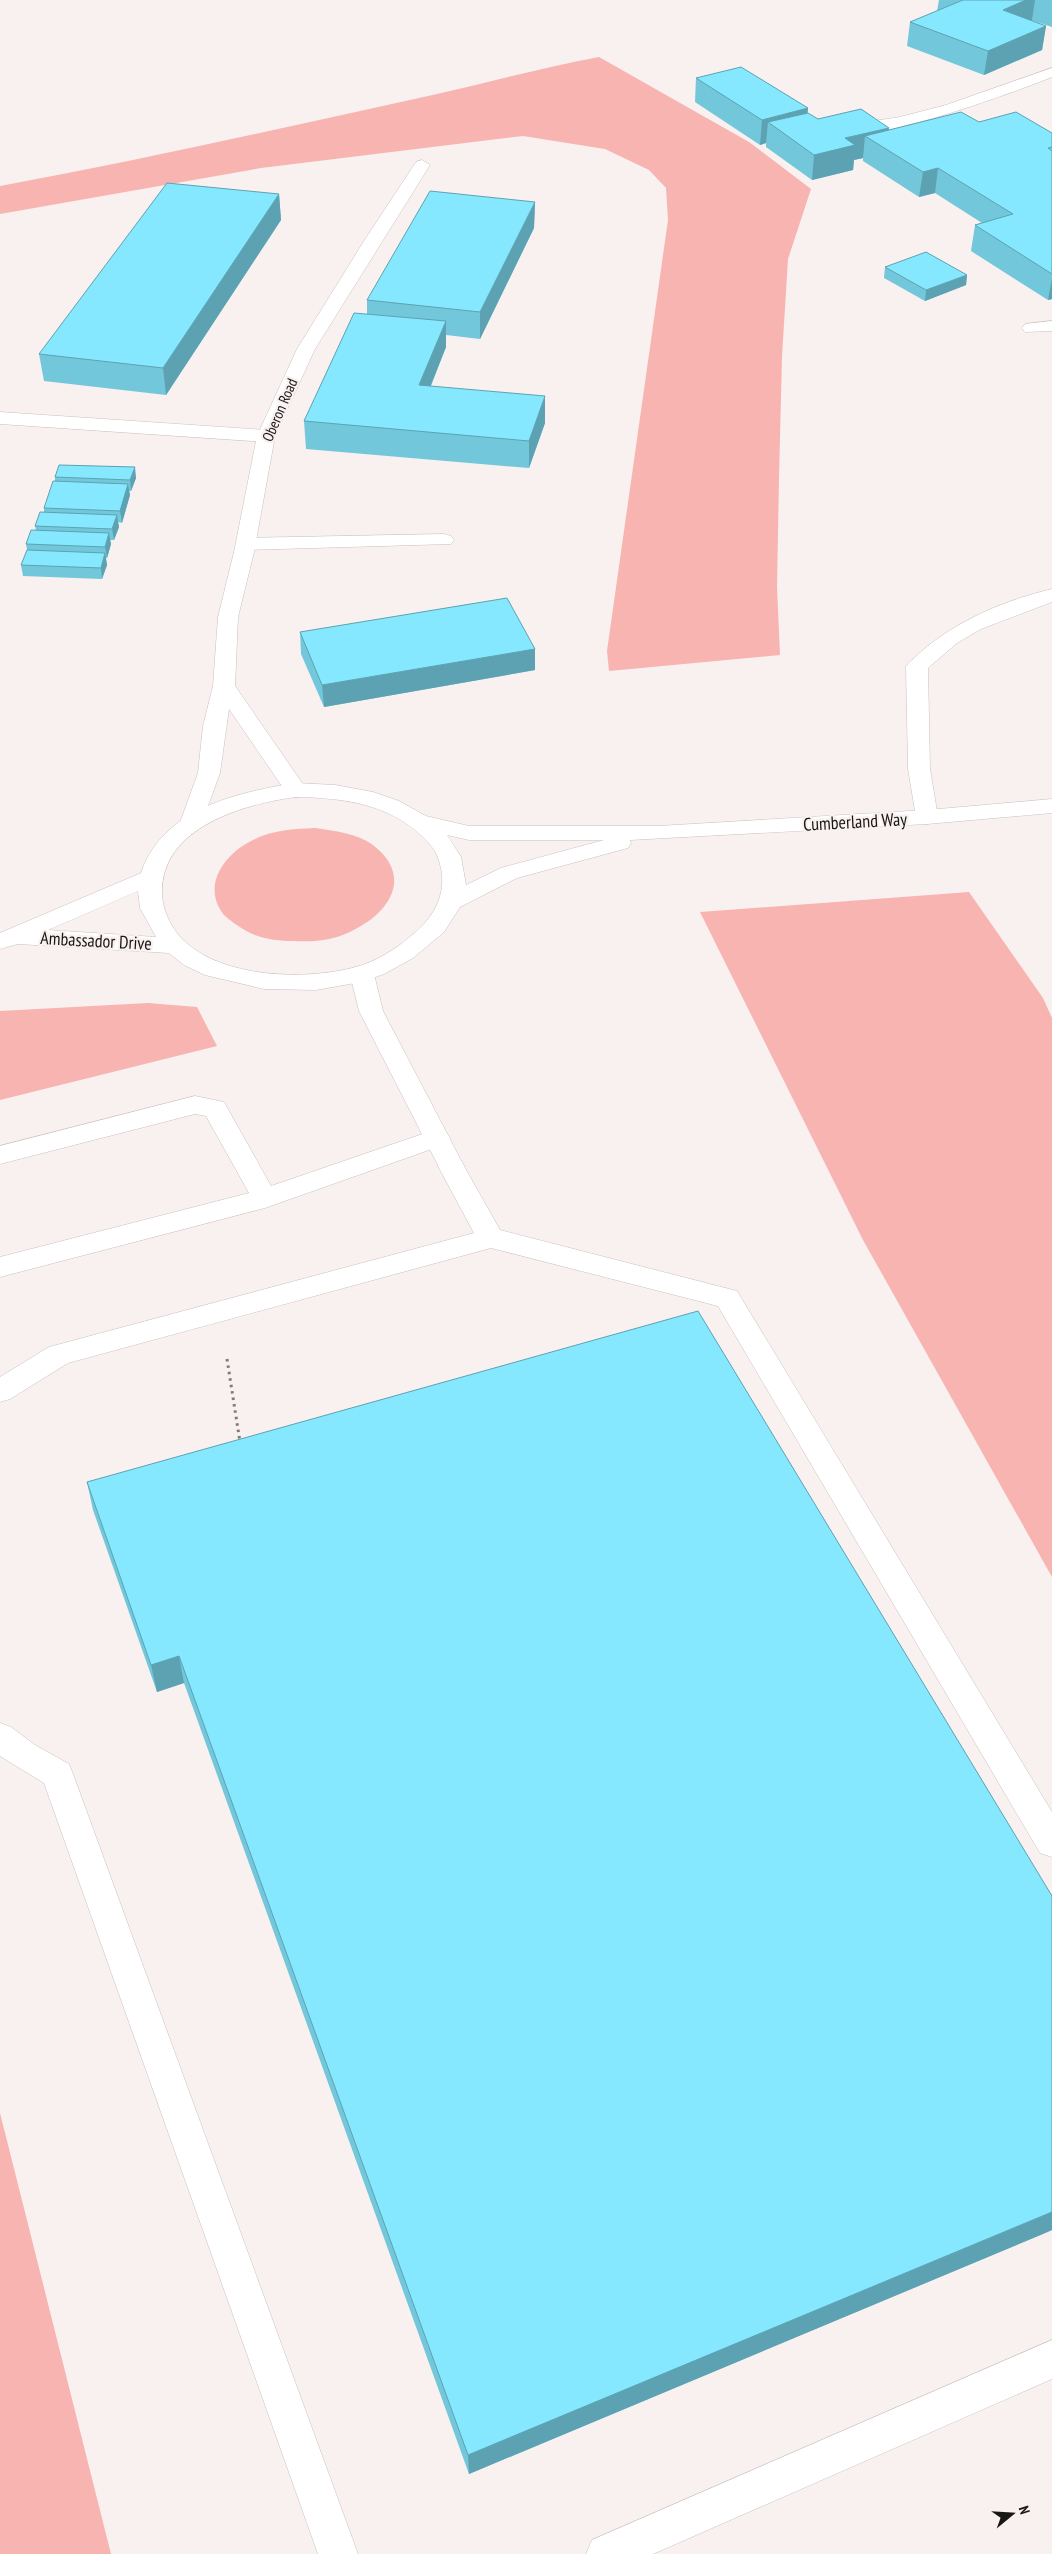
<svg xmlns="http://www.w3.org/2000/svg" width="1052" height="2554" viewBox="0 0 1052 2554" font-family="'PT Sans Narrow',sans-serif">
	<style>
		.green { fill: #f7b4b1 }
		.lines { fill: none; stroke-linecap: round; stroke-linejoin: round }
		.lane-casing { stroke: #c9c1c0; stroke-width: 1 }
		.street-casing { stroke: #c9c1c0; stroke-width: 1 }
		.secondary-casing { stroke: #c9c1c0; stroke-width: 1 }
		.path { stroke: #817b7b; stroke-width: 3; stroke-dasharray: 2.5 4; stroke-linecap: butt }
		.lane { fill: #fff; fill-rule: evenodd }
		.street { fill: #fff; fill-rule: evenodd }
		.secondary { fill: #fff; fill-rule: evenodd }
		.wall { fill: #72c8da }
		.shaded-wall { fill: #5da2b2 }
		.building { fill: #85e8fe; stroke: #5da2b2 }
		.labels { text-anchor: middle; stroke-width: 4.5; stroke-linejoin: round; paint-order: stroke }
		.far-street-label { font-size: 15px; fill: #191616; stroke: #f9f0f0 }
		.street-label { font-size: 18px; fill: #191616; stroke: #f9f0f0 }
	</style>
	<rect width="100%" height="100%" fill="#f9f0f0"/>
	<g class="green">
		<path d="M599,57L749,142L811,189L788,259L782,356L779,478L777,587L780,655L609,671L607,651L668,220L666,188L649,170L605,149L523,136L261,168L0,214V186C146,159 291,126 437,94C491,82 544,67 599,57Z"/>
		<path d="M315,828C334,831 357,833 373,845C417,879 385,918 345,934C329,941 310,942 293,941C277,941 256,938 243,929C237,925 229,920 224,915C201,886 224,854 253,840C272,830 294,829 315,828Z"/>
		<path d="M969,892L1043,998L1052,1018V1577L863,1240L700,912Z"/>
		<path d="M148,1003L197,1007L217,1046L0,1100V1011Z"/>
		<path d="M0,2113L111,2554H0Z"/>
	</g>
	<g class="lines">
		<defs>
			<g id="lane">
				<path d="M1052,68V77C1026,88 855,151 840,130L848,125L900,117L946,105Z"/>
				<path d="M1052,321V331L1025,332L1022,328L1025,324Z"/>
				<path d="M0,412L266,430L273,432L275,436L273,440L266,442L0,424Z"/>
				<path d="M444,534L451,536L454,540L451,544L246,550L239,548L236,544L239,540L246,538Z"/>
				<path d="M1052,589V602L981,629L957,643L928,668L930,769L938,817L935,822L927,824L919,822L916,817L908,769L906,666C911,660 918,655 923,650C960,619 1006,600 1052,589Z"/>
				<path d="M195,1096L224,1102L271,1186L437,1129L446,1132L450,1138L446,1144L265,1208L0,1277V1257L249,1193L206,1116L195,1114L0,1164V1146Z"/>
				<path d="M451,1157L460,1159L500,1230L737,1291L1052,1812V1857L1040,1853L718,1306L491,1248L68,1363L10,1399L0,1402V1377L49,1347L474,1233L438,1166L442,1159Z"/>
				<path d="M0,1723L11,1727L35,1745L69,1764L73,1774L358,2554H318L44,1783L0,1756Z"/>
				<path d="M1052,2340V2379L653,2554H586L592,2540Z"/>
			</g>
			<g id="street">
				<path d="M422,160L430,165L315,349L275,436L254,552L238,617L235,686L307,790L304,795L296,797L288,795L229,709L220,773L201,825L198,830L190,832L182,830L179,825L198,773L203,726L213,686L218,617L234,552L257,436L297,349L364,241L416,162Z"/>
				<path d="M362,966L371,968L374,974L383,1011L464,1166L460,1173L451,1175L442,1173L359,1011L350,974L353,968Z"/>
			</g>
			<path id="secondary" d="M296,783L335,785L373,792L399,801L426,816L469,826H658L927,810L1052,799V813L927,824L630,840L631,843L628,848L517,878L460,907L444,932L413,958L384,974L361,982L316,990L264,989L205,975L184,965L169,953L18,944L0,949V933L141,873C162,809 238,792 296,783ZM296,797C342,798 387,803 422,836C430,844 436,850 439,861C449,891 435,917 411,936C396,949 375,962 356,967C305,981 222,978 183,940C171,928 162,909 162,893C161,827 244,804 296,797ZM447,835L469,840H604L501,868L466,885L461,857ZM138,891L140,908L156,937L48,930Z"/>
		</defs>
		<use href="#lane" class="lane-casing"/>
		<use href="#street" class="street-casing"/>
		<use href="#secondary" class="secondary-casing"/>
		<path class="path" d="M227,1359L240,1442"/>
		<use href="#lane" class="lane"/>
		<use href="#street" class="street"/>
		<use href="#secondary" class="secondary"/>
	</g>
	<g class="wall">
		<path d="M939,0H1052V27L1031,20L1046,26L1042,50L984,75L907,46L910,22L937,11Z"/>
		<path d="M696,78L808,108L807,113L818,119L889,130L979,122L1052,133V299L1048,300L971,251L975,225L982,223L935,193L919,197L863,161V158L854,160L853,170L812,180L766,147V143L760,145L695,102Z"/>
		<path d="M279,194L281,220L166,395L44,381L39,354Z"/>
		<path d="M535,202L534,228L480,339L446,335V347L431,386L545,423L529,468L306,449L304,421L367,314V300Z"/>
		<path d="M885,267L967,275L966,285L925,301L884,278Z"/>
		<path d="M55,477L136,478L131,491H129L130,495L122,523L118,522L119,527L114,540H110L111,544L107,558H106L107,565L102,579L23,576L21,565L27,550L26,544L36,530L35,526L44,513V508L55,481Z"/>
		<path d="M300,632L535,649V670L324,707L301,654Z"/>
		<path d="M87,1482L1052,1896V2230L469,2474L184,1683L157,1692L93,1510Z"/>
	</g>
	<g class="shaded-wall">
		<path d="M1026,0H1035L1032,20L999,34L1003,10Z"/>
		<path d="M1046,26L1042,50L984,75L988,51Z"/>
		<path d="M808,108L806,133L768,122L766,143L760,145L762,120Z"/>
		<path d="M889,128L887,149L865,136L863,158L854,160L853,170L812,180L814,155L845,138Z"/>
		<path d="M938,168L935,193L919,197L923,172Z"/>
		<path d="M279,194L281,220L166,395L163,368Z"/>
		<path d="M535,202L534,228L480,339V312Z"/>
		<path d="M967,275L966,285L925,301L926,290Z"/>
		<path d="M1052,278V299L1048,300Z"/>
		<path d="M446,321V347L420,412L419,385Z"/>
		<path d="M545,396V423L529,468V441Z"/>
		<path d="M135,467L136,478L131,491L130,480Z"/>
		<path d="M128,484L130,495L122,523L120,511Z"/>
		<path d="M117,515L119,527L114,540L112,529Z"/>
		<path d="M109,533L111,544L107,558L105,547Z"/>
		<path d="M105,553L107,565L102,579L101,568Z"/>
		<path d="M535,649V670L324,707L322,685Z"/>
		<path d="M179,1656L184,1683L157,1692L151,1665Z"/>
		<path d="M1052,2212V2230L1043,2234L469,2474L468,2455Z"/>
	</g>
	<g class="building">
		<path d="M963,0H1026L1003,10L1046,26L988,51L910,22Z"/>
		<path d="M741,67L808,108L762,120L696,78Z"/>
		<path d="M861,109L889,128L845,138L855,145L814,155L768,122L808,113L818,119Z"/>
		<path d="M961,112L979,122L1016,112L1052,133V147L1048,148L1052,151V274L975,225L1013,214L938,168L923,172L865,136Z"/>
		<path d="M167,183L279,194L163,368L39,354Z"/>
		<path d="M430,191L535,202L480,312L367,300Z"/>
		<path d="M926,252L967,275L926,290L885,267Z"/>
		<path d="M354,313L446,321L419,385L545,396L529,441L304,421Z"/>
		<path d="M59,465L135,467L130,480L55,477Z"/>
		<path d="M53,481L128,484L120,511L44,508Z"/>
		<path d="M40,512L117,515L112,529L35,526Z"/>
		<path d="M31,530L109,533L105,547L26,544Z"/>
		<path d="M27,550L105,553L101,568L21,565Z"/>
		<path d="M507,598L535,649L322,685L300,632Z"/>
		<path d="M698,1311L1052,1896V2212L468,2455L179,1656L151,1665L87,1482Z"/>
	</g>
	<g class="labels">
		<g class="far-street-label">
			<text transform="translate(280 410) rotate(-67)" y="5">Oberon Road</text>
		</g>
		<g class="street-label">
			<text transform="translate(855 822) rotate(-3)" y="6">Cumberland Way</text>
			<text transform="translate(96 941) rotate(3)" y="6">Ambassador Drive</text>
		</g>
	</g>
	<g transform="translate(1012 2514) rotate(72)" stroke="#f9f0f0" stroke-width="4" paint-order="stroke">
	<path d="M0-4L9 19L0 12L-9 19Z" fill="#191616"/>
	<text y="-8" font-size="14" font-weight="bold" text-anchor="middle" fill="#191616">N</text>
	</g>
</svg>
